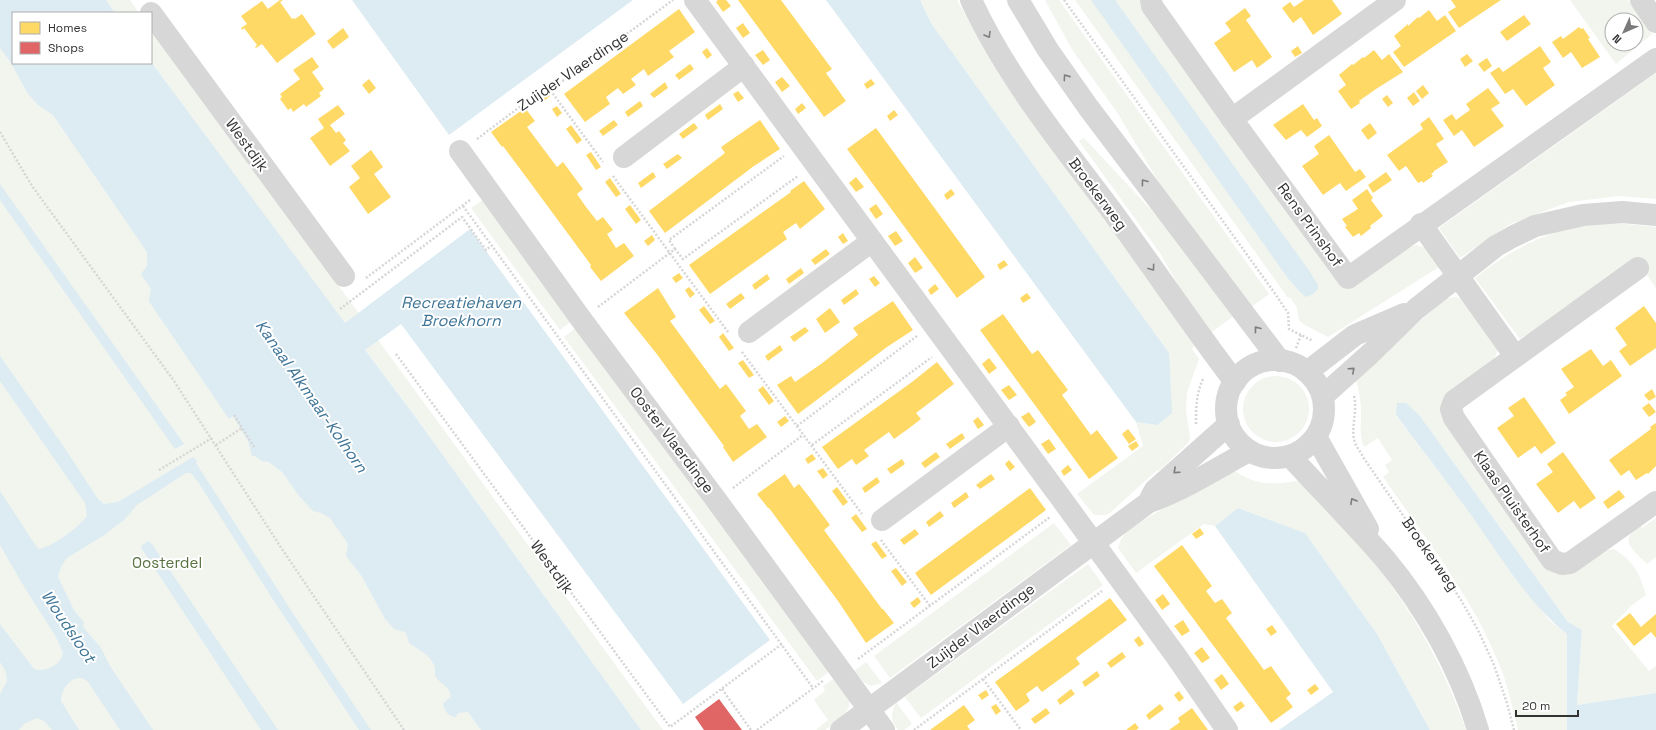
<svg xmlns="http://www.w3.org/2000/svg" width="1656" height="730" viewBox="0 0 1656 730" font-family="'Space Grotesk',sans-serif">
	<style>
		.green { fill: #f1f5ed; fill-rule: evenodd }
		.water { fill: #ddebf3 }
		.homes { fill: #ffd966 }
		.shops { fill: #e06666 }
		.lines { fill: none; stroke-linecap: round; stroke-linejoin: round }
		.path { stroke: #d6d6d6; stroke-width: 2.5; stroke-dasharray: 2 2; stroke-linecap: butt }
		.minor { stroke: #d7d7d7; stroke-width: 22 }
		.oneway { stroke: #7d7d7d }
		.labels { text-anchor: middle; stroke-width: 4; stroke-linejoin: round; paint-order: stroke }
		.street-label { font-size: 15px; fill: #333; stroke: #fff }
		.park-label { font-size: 15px; fill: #56703f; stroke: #fff }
		.water-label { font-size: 16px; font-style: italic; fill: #3f7597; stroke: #fff }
	</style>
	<rect width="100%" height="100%" fill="#fff"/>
	<g class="green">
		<path d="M106,0H130L139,13H115Z"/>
		<path d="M920,0H957L993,64L1197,342L1192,349L1199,359L1187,392L1186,411L1190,438L1189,442L1161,469L1155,472L1111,512L1106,515H1094L1077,494L1143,446L1136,422L1157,425L1169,353L931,23Z"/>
		<path d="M1045,0H1059L1269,294L1251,307L1165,193L1117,112L1073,51Z"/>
		<path d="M1075,0H1140L1330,272L1416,245L1427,248L1439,267L1328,337L1303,324L1299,320L1297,308L1290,297L1288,298Z"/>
		<path d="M1570,0H1628L1652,34L1616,64ZM1612,20H1636V44H1612Z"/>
		<path d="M0,22L13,63H24L487,730H0Z"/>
		<path d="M151,29L663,730H641L414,415L268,221L151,62Z"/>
		<path d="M1656,73V199L1620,196L1569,202L1510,224L1460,258L1439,228Z"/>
		<path d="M1084,138L1167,227L1238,313L1209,334L1192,309L1160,253L1079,141Z"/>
		<path d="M484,199L572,321L560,330L471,208Z"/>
		<path d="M1616,223L1656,227V288L1637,260L1520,339L1475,278C1505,254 1538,235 1576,227C1588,224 1603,225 1616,223Z"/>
		<path d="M1454,297L1462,299L1498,349L1493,362L1451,390L1542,562L1614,549C1635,562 1639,573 1646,595L1632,605L1612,626L1649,671L1656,666V693L1577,705L1582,630L1568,622L1420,416L1406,404L1398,403L1396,416L1459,498L1549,620L1567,634V730H1518C1513,710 1509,690 1502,671C1475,600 1426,539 1383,477L1389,472L1385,465L1392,460L1378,438L1364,447C1359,435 1361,427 1361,414C1361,401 1359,389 1355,377L1441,303L1446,299Z"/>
		<path d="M577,327L830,671L817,681L564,337Z"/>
		<circle cx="1276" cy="409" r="33"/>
		<path d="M1231,468C1251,485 1275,486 1300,480C1333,518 1370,553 1398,595C1427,637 1449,682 1466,730H1430L1377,634L1305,533L1238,508L1215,526L1204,524L1136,573L1118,548L1121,539L1129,529Z"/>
		<path d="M1656,518V557L1647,564C1632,548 1618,542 1640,524L1642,528Z"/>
		<path d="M1054,523L1071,545L890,678L874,656Z"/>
		<path d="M1088,564L1103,585L921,718L905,697Z"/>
		<path d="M866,662L882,683L871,686L862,681L854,671Z"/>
		<path d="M835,678L850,701L849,707L842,718L825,730H816L828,720L814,700L825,691L823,686Z"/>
		<path d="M896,702L912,724L904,730H898C890,720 891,713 896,702Z"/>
	</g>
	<g class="water">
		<path d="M0,0H106L115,13H13V63L151,62L345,323L470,229L770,640L683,704L401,324L365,350L414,415L641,730H481L468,712L458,713L456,717C448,716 445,712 443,704L451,696C450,686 441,685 436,677C434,674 436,669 434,665C430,654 418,650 409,643L407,636L405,632L394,629L385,619L361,575L346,556L348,544L330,518L321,513L313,511L300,497L282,472L269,462L262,461L255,456H252L248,441L233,416L229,419L150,303L149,300L151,289L141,274L147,266V252L53,115L38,105L28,94L11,63L0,48Z"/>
		<path d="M352,0H633L449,135Z"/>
		<path d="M826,0H920L931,23L1169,353L1172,413L1157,425L1136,422Z"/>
		<path d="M1091,0H1115L1310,272L1318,285V289L1313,294L1306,297L1299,291L1287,277Z"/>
		<path d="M0,184L184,444L175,449L0,200Z"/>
		<path d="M0,356L64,447L98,499L104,504L118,502L193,457L197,461L196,463L298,621L371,730H359L274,601L198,482L191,473H186L137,505L123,521L117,525L106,534L67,558L61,567L58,577L75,612L84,622L83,627L101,648L110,666L153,730H120L88,682C76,670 61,687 61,701L79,730H52L44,721L37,718L24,724L19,730H0V694L7,681L6,672L0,662V624L34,669C45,673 61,665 63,653L56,637L23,585L0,545V491L25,529L34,543L39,549C54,546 79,527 87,516L85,503L0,381Z"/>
		<path d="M1397,403H1406L1420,416L1568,622L1582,630L1577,705L1656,693V730H1567V634C1527,602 1501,557 1471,515C1447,481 1421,449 1396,415Z"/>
		<path d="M1238,508L1305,533L1377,634L1430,730H1279L1333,692L1215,526Z"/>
		<path d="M148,541L152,544L278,730H261L142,549L141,546Z"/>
	</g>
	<g class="homes">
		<path d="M280,0H283L280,2L292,19L294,18L295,19L302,14L316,34L277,63L262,44L256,48L255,47L257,45L244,28L242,30L241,28L247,24L241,16L262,1L268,9Z"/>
		<path d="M718,0H726L731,6L723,12L716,2Z"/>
		<path d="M738,0H781L832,69L826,73L846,101L824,117Z"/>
		<path d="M1304,0H1332L1342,14L1313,35L1301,17L1293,23L1282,8L1290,2L1294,7Z"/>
		<path d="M1451,0H1501L1459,28L1448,12L1456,7Z"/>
		<path d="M1245,8L1251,16L1246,20L1272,57L1257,68L1252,60L1234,72L1214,43L1231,31L1225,23Z"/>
		<path d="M679,9L695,32L669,51L674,57L648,76L644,69L631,79L636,85L623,94L618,88L606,97L610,104L585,122L564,94Z"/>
		<path d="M1429,10L1437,21L1445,15L1456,31L1404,67L1393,52L1401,46L1394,36L1408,24V26L1418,17L1419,18Z"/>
		<path d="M1524,15L1531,24L1507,41L1500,32Z"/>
		<path d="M743,23L750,33L743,38L736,28Z"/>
		<path d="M1579,27L1581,29L1583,28L1590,38L1588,39L1600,57L1582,68L1571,52L1563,58L1552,42L1561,36L1563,39Z"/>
		<path d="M343,28L349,37L333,49L327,41Z"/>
		<path d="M1298,46L1302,53L1295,57L1291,51Z"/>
		<path d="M1540,46L1551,62L1543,68L1555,85L1526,106L1513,89L1505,94L1490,73L1499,67L1503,72Z"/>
		<path d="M707,48L712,55L707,59L702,52Z"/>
		<path d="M763,50L770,60L763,65L755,55Z"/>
		<path d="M1374,50L1382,60L1389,54L1403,72L1376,89L1359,101L1360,103L1351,109L1338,91L1346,85L1339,75L1352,64L1353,65L1363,57L1364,58Z"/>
		<path d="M1467,54L1473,61L1465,67L1460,59Z"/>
		<path d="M312,57L319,67L312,72L324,89L319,93L321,96L306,107L304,104L293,112L291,108L288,110L280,99L282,97L280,94L300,79L293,70Z"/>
		<path d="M1487,58L1492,66L1484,72L1478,64Z"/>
		<path d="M690,64L694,69L679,80L675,75Z"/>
		<path d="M782,77L790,86L782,92L775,82Z"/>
		<path d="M369,79L376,88L369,94L362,85Z"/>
		<path d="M871,79L875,84L867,89L864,84Z"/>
		<path d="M665,82L668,88L654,98L650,94Z"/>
		<path d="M1423,85L1429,93L1422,99L1416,91Z"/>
		<path d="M1488,88L1500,103L1491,109L1504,126L1474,147L1462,130L1454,136L1443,120L1452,114L1456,120L1470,110L1466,104Z"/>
		<path d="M738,91L744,98L738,102L733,94Z"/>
		<path d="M546,92L550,96L543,102L539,97Z"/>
		<path d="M1414,92L1420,101L1413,106L1407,98Z"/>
		<path d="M1387,95L1393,103L1388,107L1382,99Z"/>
		<path d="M640,101L643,106L628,117L625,112Z"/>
		<path d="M802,103L806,108L798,114L795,109Z"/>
		<path d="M720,104L723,109L708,120L705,115Z"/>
		<path d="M1303,104L1314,120L1317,118L1322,126L1307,137L1301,130L1286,140L1273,125Z"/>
		<path d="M338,105L345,114L330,125L336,133L339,131L346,140L343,143L350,151L330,166L310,138L324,128L318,119Z"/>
		<path d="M557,106L562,113L557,117L552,109Z"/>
		<path d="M525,108L535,121L527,127L557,167L563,162L583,189L577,194L586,207L597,221L603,217L613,230L607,234L616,248L624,243L634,256L601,281L590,267L591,265L532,185L503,146L502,147L491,132Z"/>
		<path d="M894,110L898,115L890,121L887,116Z"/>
		<path d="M1429,117L1444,139L1436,144L1448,162L1434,171V172L1431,174L1433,176L1423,183L1422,181L1418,183L1406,166L1399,171L1387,155L1423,129L1420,124Z"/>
		<path d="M614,120L618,125L603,136L599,131Z"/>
		<path d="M760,120L780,149L754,166L665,233L649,211L725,153L721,147Z"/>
		<path d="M694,123L698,128L683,139L679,134Z"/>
		<path d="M1370,123L1377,133L1368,140L1361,130Z"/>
		<path d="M571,125L582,140L577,144L566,129Z"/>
		<path d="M876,128L985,277L957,298L847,149Z"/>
		<path d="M1329,135L1355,172L1360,169L1366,177L1346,191L1340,183L1323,195L1302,166L1319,154L1314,146Z"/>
		<path d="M371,150L383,167L374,174L391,197L368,214L349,187L360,178L351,166Z"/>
		<path d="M591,152L601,167L596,170L586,155Z"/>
		<path d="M678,154L682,158L667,169L663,164Z"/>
		<path d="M653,172L656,177L641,188L638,183Z"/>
		<path d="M1386,172L1392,180L1373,193L1368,185Z"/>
		<path d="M856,177L864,187L856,192L849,183Z"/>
		<path d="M610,178L621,194L616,197L605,182Z"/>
		<path d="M804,181L825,209L800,229L796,223L783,232L787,239L710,294L689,265L791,192L790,191Z"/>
		<path d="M951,189L955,194L947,200L944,195Z"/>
		<path d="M1367,189L1373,198L1371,200L1383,216L1370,226L1371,228L1361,236L1359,233L1353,237L1345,227L1347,226L1342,219L1358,209L1352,200Z"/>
		<path d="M876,204L883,214L876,219L869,209Z"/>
		<path d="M630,205L641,220L636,224L625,209Z"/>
		<path d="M896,231L903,241L895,246L888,236Z"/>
		<path d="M843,233L848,241L843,244L838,237Z"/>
		<path d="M652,235L655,240L648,246L644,241Z"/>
		<path d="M826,249L830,254L815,265L811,260Z"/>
		<path d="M915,257L923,268L915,273L908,263Z"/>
		<path d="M1004,260L1008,265L1000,270L997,265Z"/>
		<path d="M801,268L804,273L789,284L786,279Z"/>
		<path d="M679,273L683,278L676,283L672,278Z"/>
		<path d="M767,274L770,279L755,290L752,285Z"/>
		<path d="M874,276L880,283L875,287L869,279Z"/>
		<path d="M935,284L939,289L931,295L928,290Z"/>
		<path d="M689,287L695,294L690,298L685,290Z"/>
		<path d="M658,288L676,317L670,321L720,389L726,384L746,411L740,416L749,429L757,424L767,437L733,462L723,447L724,446L656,353L624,313Z"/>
		<path d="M856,289L859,294L844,305L841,300Z"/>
		<path d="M741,293L745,298L730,309L726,304Z"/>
		<path d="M1027,293L1031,298L1023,303L1020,298Z"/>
		<path d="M893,301L913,330L887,347L798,414L777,385L791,376L795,382L821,364L858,335L853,328Z"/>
		<path d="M704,306L715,321L710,324L699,310Z"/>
		<path d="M1644,306L1656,323V348L1630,366L1619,351L1627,345L1615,328Z"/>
		<path d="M830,308L840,322L825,333L816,319Z"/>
		<path d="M1003,314L1032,354L1038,350L1068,390L1062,395L1091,435L1097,430L1118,458L1089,479L980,330Z"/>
		<path d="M805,327L809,331L794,342L790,337Z"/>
		<path d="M723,333L734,348L729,351L719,337Z"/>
		<path d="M780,345L783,350L768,361L765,356Z"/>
		<path d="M1591,349L1603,366L1611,360L1622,376L1569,414L1560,400L1567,395L1565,393L1574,387L1561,369Z"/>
		<path d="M989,358L997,368L989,374L982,364Z"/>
		<path d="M743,360L754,375L749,378L738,363Z"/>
		<path d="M937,362L954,384L916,413L921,419L908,429L894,439L889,432L864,450L869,456L856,465L852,459L838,469L822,447L912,382Z"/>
		<path d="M1009,385L1017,395L1009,400L1001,390Z"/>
		<path d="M763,386L774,401L769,405L758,390Z"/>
		<path d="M1652,389L1656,397L1649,401L1644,395Z"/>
		<path d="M1524,397L1556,443L1541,454L1535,446L1518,458L1497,428L1514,416L1508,408Z"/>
		<path d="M1649,403L1656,412L1649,417L1642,408Z"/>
		<path d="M1029,412L1036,422L1029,427L1021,417Z"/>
		<path d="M785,416L789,421L781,427L777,422Z"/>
		<path d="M978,417L984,425L978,429L973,421Z"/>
		<path d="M1656,423V466L1648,474L1647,473L1636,480L1629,470L1621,476L1609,460L1651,429L1650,427Z"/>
		<path d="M1128,429L1136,439L1129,444L1122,434Z"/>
		<path d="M962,433L965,438L950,449L946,444Z"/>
		<path d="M1049,439L1056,449L1048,454L1041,444Z"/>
		<path d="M1136,441L1139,446L1132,451L1128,446Z"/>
		<path d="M936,452L940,457L925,468L921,463Z"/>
		<path d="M1563,452L1596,498L1580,509L1574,501L1558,513L1536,484L1553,472L1547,464Z"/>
		<path d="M812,454L816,459L808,464L805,459Z"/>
		<path d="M902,459L905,464L891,474L887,469Z"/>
		<path d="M1009,460L1015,467L1010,471L1005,464Z"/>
		<path d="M1068,465L1072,470L1064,476L1061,471Z"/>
		<path d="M823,468L828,475L823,479L817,471Z"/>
		<path d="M785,474L794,488L799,484L810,498L830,525L824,530L882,609H883L894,623L866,643L838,601L769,508H768L757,494Z"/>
		<path d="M991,474L995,479L980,489L976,485Z"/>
		<path d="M877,477L880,482L865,493L862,488Z"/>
		<path d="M837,487L848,502L843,506L832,491Z"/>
		<path d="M1030,488L1046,510L931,595L915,573Z"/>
		<path d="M1619,490L1625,497L1608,509L1603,502Z"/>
		<path d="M966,492L969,497L954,508L951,503Z"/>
		<path d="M940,511L944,516L929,527L926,522Z"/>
		<path d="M856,514L867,529L862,532L851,518Z"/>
		<path d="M1200,528L1204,534L1196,539L1192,534Z"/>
		<path d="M915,529L919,534L904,545L900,540Z"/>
		<path d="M876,541L887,556L882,559L871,544Z"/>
		<path d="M1182,545L1212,586L1206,591L1215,603L1222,599L1232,613L1226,618L1264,670L1271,666L1291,694L1286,698L1293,707L1271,723L1154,566Z"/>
		<path d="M896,568L907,582L902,586L891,571Z"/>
		<path d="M1163,594L1170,604L1162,610L1155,600Z"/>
		<path d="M918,597L921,602L914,608L910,603Z"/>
		<path d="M1110,598L1127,620L1076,658L1080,664L1068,673L1042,692L1037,686L1026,694L1030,701L1016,711L995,682Z"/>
		<path d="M1630,613L1641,627L1656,614V638L1651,632L1634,646L1616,624Z"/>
		<path d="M1183,620L1190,631L1182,636L1174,626Z"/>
		<path d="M1272,625L1277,632L1271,636L1266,629Z"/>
		<path d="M1139,636L1144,644L1139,647L1134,640Z"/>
		<path d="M1202,647L1210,658L1202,663L1194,653Z"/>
		<path d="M1122,652L1126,657L1111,668L1107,663Z"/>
		<path d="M1097,671L1100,676L1085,687L1082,682Z"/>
		<path d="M1222,674L1229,684L1221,690L1214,680Z"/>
		<path d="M1315,684L1319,689L1311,695L1307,690Z"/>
		<path d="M1071,689L1075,694L1060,705L1057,700Z"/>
		<path d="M986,690L989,695L982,700L978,695Z"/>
		<path d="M1179,691L1184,698L1179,702L1174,695Z"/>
		<path d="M1241,701L1245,706L1237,712L1233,707Z"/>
		<path d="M996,704L1001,711L996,715L991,707Z"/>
		<path d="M1160,704L1164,709L1149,720L1146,715Z"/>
		<path d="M964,705L975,720L967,726L970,730H930Z"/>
		<path d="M1046,708L1050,713L1035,724L1031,719Z"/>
		<path d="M1192,708L1208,730H1169L1180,722L1178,718Z"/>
		<path d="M1135,723L1139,728L1136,730H1126Z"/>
	</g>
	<path class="shops" d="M719,699L742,730H704L695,717Z"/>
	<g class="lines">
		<g class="path">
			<path d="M1064,0L1276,295L1288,313L1289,329L1313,341"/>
			<path d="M548,87L603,162"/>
			<path d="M0,132L32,186L174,381L280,546L404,730"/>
			<path d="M477,139L529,100L552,85H557L673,0"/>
			<path d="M613,176L728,332"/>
			<path d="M463,206L813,688"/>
			<path d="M675,249L669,240L784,156"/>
			<path d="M366,278L470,200"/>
			<path d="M598,307L675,249L683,259L798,176"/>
			<path d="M340,309L462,217L486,250L491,246"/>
			<path d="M1296,348L1301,335"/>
			<path d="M742,352L862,514"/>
			<path d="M396,354L670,727L782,644"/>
			<path d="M1354,396C1358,411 1350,428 1355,443C1357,448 1361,452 1363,457L1461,600L1478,630L1494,665L1507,703L1514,730"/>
			<path d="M234,415L254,447"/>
			<path d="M1196,424C1196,407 1196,393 1204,377"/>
			<path d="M797,426L917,336"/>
			<path d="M216,445L242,428"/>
			<path d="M812,445L932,357"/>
			<path d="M159,470L212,438"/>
			<path d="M733,488L803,435"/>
			<path d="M881,540L930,606"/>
			<path d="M858,659L1050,517"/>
			<path d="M983,679L1021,730"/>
			<path d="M722,689L751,730"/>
			<path d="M757,730L823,681"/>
			<path d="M914,730L1102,591"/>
		</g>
		<g class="minor">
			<path d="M695,0L1066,505L1176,656L1227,730"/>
			<path d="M971,0C1007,78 1063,146 1114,214C1155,270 1193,327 1235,382"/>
			<path d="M1018,0L1048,50L1088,107L1280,361"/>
			<path d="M1151,0L1152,6L1232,119L1348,278L1656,59"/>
			<path d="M1641,0L1656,22"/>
			<path d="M151,13L344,276"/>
			<path d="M1232,119L1395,0"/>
			<path d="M460,151L581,319L717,501L884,730"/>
			<path d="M624,157L744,66"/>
			<path d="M1421,224L1515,356"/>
			<path d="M1638,268L1454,401L1451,409L1454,418L1552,560L1562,564L1570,563L1656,502"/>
			<path d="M749,332L872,241"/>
			<circle cx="1275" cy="409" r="49"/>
			<path d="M1307,372L1355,335L1404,314"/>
			<path d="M1323,396L1370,354L1416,309L1496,246L1512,237L1535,226L1583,215L1622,212L1656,215"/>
			<path d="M1316,437L1368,529"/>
			<path d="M1290,456C1321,490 1355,524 1385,559C1426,608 1460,669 1478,730"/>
			<path d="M1151,497L1155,490L1229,424"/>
			<path d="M882,520L1009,426"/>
			<path d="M841,730L1149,502C1184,490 1217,468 1249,451"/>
		</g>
	</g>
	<defs><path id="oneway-chevron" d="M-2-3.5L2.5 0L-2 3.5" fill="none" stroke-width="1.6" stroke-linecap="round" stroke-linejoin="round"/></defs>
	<g class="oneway">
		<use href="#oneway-chevron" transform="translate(988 35) rotate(59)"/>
		<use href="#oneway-chevron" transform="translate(1066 77) rotate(-125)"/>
		<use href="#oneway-chevron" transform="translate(1144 182) rotate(-127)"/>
		<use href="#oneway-chevron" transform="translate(1152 268) rotate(54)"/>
		<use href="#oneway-chevron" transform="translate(1257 329) rotate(-128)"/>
		<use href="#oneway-chevron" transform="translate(1352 370) rotate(-42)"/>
		<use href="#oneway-chevron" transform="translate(1176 471) rotate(138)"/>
		<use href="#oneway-chevron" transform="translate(1353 501) rotate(-119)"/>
	</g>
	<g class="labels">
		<g class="street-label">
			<text transform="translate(573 71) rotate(-34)" y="5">Zuijder Vlaerdinge</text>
			<text transform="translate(247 145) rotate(54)" y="5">Westdijk</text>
			<text transform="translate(1098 194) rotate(53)" y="5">Broekerweg</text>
			<text transform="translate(1310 225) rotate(54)" y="5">Rens Prinshof</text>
			<text transform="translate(672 440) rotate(53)" y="5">Ooster Vlaerdinge</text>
			<text transform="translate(1512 502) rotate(55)" y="5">Klaas Pluisterhof</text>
			<text transform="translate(1430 554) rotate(55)" y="5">Broekerweg</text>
			<text transform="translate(552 567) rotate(54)" y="5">Westdijk</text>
			<text transform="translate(981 626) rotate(-37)" y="5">Zuijder Vlaerdinge</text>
		</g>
		<g class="park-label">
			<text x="167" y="568">Oosterdel</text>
		</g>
		<g class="water-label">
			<text x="461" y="308">Recreatiehaven<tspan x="461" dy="18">Broekhorn</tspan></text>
			<text transform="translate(312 396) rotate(55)" y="6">Kanaal Alkmaar-Kolhorn</text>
			<text transform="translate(69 626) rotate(56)" y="6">Woudsloot</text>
		</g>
	</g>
	<rect x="12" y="12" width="140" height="52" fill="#ffffff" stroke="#adadad"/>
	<rect x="20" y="22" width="20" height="12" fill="#ffd966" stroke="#adadad"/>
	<text x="48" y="32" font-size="12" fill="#333333">Homes</text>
	<rect x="20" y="42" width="20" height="12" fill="#e06666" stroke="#adadad"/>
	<text x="48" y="52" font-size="12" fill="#333333">Shops</text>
	<g transform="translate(1624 32) rotate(225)"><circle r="19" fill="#ffffff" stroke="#adadad"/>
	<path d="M0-3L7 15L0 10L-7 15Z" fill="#7a7a7a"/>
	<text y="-6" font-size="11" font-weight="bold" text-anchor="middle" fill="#333333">N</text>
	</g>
	<path d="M1516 710v6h62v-6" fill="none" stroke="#333333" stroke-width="2"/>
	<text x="1522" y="710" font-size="12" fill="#333333" stroke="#ffffff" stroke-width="3" paint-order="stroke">20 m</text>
</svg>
